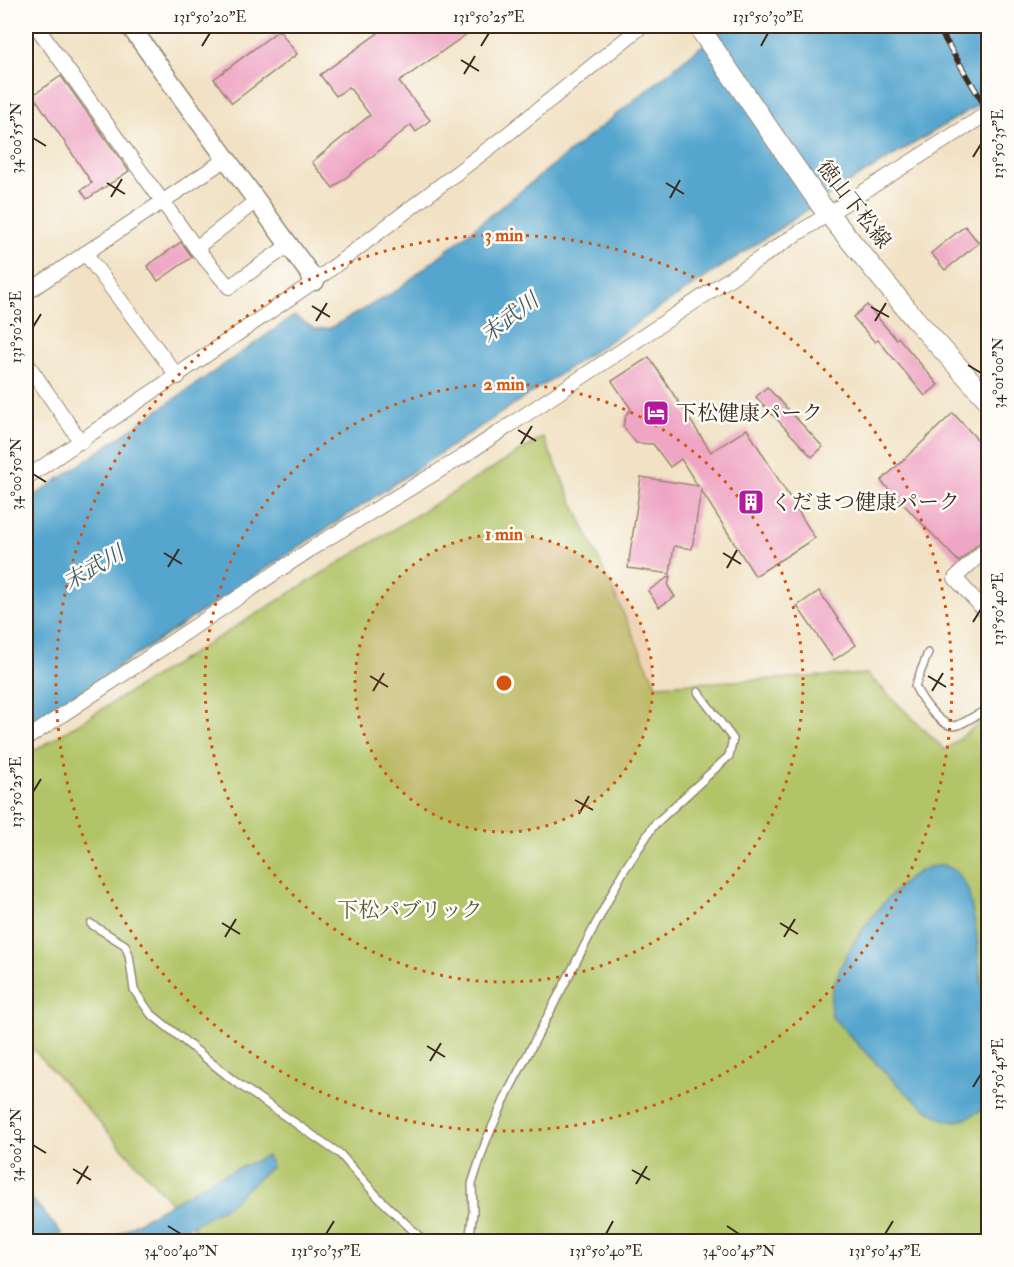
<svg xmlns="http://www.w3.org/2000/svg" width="1014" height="1267" viewBox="0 0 1014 1267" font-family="'IM FELL Double Pica','Noto Serif JP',serif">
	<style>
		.green { fill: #b2c467; stroke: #767742; stroke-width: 1.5 }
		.water { fill: #54a5ce; stroke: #486876; stroke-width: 1.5 }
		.building { fill: #efa5c4 }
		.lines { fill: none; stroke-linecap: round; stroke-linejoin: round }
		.service-casing { stroke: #968672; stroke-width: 10 }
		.minor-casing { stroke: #968672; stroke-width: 16 }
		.tertiary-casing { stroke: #968672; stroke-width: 21 }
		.secondary-casing { stroke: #968672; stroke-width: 22 }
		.service { stroke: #fff; stroke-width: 7 }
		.minor { stroke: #fff; stroke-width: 14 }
		.tertiary { stroke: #fff; stroke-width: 18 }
		.secondary { stroke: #fff; stroke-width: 20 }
		.rail-casing { stroke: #3b2a1e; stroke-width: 6 }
		.rail { stroke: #fdfcf7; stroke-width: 4; stroke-dasharray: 11; stroke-linecap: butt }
		.ticks { fill: none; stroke: #3b2a1e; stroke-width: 2 }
		.ring { fill: none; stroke: #d7540e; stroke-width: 3; stroke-dasharray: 3 6 }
		.labels { text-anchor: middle; stroke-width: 5; stroke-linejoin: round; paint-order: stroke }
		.street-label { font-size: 21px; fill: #3b2a1e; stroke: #fdfcf7 }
		.poi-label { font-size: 21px; fill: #3b2a1e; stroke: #fdfcf7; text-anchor: start }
		.park-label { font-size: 21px; fill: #5f5834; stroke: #fdfcf7 }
		.water-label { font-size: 22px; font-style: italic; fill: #455b64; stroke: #fdfcf7 }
		.centre { fill: #d7540e; stroke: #fdfcf7; stroke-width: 3 }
		.ring-label { font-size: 18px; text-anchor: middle; font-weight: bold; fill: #d7540e; stroke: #fdfcf7; stroke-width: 5; stroke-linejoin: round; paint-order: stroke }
		.neatline { fill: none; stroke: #3b2a1e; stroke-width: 2 }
		.ticks-label { font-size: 15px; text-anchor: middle; fill: #3b2a1e }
	</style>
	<rect width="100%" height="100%" fill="#fdfcf7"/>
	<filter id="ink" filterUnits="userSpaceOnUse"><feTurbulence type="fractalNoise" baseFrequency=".0167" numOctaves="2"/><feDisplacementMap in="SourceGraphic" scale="12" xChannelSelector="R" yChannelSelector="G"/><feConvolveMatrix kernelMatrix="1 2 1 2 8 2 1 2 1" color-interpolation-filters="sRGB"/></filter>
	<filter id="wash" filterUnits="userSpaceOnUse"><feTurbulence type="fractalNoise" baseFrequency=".008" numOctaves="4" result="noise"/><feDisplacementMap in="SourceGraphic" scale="24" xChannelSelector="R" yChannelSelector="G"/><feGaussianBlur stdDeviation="1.35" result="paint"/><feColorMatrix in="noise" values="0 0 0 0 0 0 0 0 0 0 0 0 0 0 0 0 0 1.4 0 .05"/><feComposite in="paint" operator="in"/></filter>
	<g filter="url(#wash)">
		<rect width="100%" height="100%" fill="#f1e2c5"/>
		<path class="green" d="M543,437L656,685L867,674L945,750L988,716V1241H206L26,1041V756Z"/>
		<g class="water">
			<path d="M739,26H988V99L848,183L26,728V502L294,316L315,329L330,328L396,291L723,29Z"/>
			<path d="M944,865L956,871L968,889L976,928L988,1048V1105C979,1112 962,1123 950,1121C919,1115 857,1042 832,1017C819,977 888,884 926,868C931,866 938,866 944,865Z"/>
			<path d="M267,1156L272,1166L226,1207L164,1241H106L213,1179Z"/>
			<path d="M26,1192L62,1234L48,1241H26Z"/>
		</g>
		<g id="blocks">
			<g class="building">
				<path d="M373,26H478L399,82L430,120L416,132L411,125L333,188L312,162L370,115L349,87L336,96L320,75L378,33Z"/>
				<path d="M279,30L297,54L232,103L214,79Z"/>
				<path d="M61,76L129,171L87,199L81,190L92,183L33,95Z"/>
				<path d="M965,226L979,243L945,270L931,253Z"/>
				<path d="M181,242L192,257L158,281L147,266Z"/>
				<path d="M867,305L896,339L898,337L938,385L925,396L878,340L875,342L853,317Z"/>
				<path d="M649,357L711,452L747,429L815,538L755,576L701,490L692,549L674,546L670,574L628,568L641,477L698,486L681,459L670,467L653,444L636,443L623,426L626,415L631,409L612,381Z"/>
				<path d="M767,387L823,447L812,457L756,397Z"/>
				<path d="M953,413L988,451V538L982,540L959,562L881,481Z"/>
				<path d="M670,576L668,586L675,597L659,607L648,591Z"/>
				<path d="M819,591L856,645L834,660L797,606Z"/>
			</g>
		</g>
	</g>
	<g filter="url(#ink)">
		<use href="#blocks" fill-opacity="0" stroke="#968672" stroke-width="1.5"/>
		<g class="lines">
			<defs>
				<g id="service">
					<path d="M928,653L915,686C921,699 942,731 958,725C969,721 977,713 988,710"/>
					<path d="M91,924L125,945L129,955L134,990L150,1013L234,1081L340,1154L378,1197L425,1242"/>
					<path d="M469,1242L473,1212L472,1184L486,1141L508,1092L623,872L654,825L729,756L733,739L698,692"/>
				</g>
				<g id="minor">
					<path d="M36,26L196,248L229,287L289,245"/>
					<path d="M196,248L256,201"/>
					<path d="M85,253L178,377"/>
					<path d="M26,293L226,159"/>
					<path d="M26,362L81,442"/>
					<path d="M26,478L315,281L509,133L642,26"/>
					<path d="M988,547L955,578L988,614"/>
					<path d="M26,739L320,543L462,457L792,237L988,113"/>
				</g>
				<path id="tertiary" d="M130,26L315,281"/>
				<path id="secondary" d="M698,26L821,205L914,318L988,400"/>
			</defs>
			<use href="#service" class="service-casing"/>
			<use href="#minor" class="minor-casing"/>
			<use href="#tertiary" class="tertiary-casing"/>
			<use href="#secondary" class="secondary-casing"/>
			<use href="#service" class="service"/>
			<use href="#minor" class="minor"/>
			<use href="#tertiary" class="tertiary"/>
			<use href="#secondary" class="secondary"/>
			<defs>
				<path id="rail" d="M937,26L988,111"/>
			</defs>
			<use href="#rail" class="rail-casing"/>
			<use href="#rail" class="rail"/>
		</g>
	</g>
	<path class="ticks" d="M202,46L210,33M481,46L489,33M761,46L768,33M461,60L479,71M464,74L475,56M33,138L46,146M973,157L981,144M107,183L125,194M666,183L684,194M111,197L122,179M670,198L680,180M312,306L330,317M871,307L889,317M316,321L327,303M875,321L886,303M33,327L41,314M968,365L981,373M518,430L536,441M521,444L532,426M33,474L46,482M164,553L182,564M723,553L741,564M168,567L179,549M727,568L737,550M973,622L981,609M370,676L388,687M928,676L946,687M373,691L384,673M932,691L943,673M33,792L41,779M575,800L593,810M579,814L589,796M222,923L240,934M780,923L798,934M225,937L236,919M784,937L795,919M427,1046L445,1057M430,1061L441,1043M973,1087L981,1074M33,1145L46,1153M73,1169L91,1180M632,1170L650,1180M77,1184L88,1166M636,1184L647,1166M168,1226L181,1234M727,1226L739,1234M326,1234L334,1221M606,1234L613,1221M885,1234L893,1221"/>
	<circle cx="504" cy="683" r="149" fill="#d7540e" fill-opacity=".12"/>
	<g class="ring">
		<circle cx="504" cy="683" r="149"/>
		<circle cx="504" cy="683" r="299"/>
		<circle cx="504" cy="683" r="448"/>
	</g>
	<defs>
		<symbol id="hotel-square" viewBox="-11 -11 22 22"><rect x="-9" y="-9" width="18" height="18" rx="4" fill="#b5179e" stroke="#fdfcf7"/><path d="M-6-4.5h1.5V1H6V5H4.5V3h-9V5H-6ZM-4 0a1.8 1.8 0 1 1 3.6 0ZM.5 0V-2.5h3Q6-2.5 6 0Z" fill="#fff"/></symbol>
		<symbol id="building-square" viewBox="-11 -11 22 22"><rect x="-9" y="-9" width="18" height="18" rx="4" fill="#b5179e" stroke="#fdfcf7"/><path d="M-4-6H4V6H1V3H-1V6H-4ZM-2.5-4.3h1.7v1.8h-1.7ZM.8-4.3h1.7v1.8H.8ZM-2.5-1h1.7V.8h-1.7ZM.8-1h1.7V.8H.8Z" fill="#fff"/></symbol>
	</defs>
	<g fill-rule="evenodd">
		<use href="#hotel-square" x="641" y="398" width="30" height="30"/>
		<use href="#building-square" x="736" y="487" width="30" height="30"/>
	</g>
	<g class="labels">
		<g class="street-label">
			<text transform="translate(854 204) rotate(52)" y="7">徳山下松線</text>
		</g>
		<g class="poi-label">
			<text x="676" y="420">下松健康パーク</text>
			<text x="771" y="509">くだまつ健康パーク</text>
		</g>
		<g class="park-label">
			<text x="410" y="917">下松パブリック</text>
		</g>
		<g class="water-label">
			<text transform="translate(509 317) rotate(-37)" y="8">末武川</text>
			<text transform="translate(93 567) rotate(-30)" y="8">末武川</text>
		</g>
	</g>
	<circle cx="504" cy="683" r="9" class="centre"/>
	<g class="ring-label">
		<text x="504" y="241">3 min</text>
		<text x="504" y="390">2 min</text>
		<text x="504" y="540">1 min</text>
	</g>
	<rect width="1014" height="1267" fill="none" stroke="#fdfcf7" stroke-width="66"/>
	<rect x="33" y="33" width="948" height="1201" class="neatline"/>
	<g class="ticks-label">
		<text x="210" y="22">131°50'20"E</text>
		<text x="489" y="22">131°50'25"E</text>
		<text x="768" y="22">131°50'30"E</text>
		<text transform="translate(16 138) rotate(-90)" y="5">34°00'55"N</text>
		<text transform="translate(998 144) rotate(-90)" y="5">131°50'35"E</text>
		<text transform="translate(16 327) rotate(-90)" y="5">131°50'20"E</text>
		<text transform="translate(998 373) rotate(-90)" y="5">34°01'00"N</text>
		<text transform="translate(16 474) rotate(-90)" y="5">34°00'50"N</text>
		<text transform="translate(998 609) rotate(-90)" y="5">131°50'40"E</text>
		<text transform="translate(16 792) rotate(-90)" y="5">131°50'25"E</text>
		<text transform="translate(998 1074) rotate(-90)" y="5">131°50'45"E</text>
		<text transform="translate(16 1145) rotate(-90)" y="5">34°00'40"N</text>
		<text x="181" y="1256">34°00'40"N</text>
		<text x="326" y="1256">131°50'35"E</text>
		<text x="606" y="1256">131°50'40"E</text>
		<text x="739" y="1256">34°00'45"N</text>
		<text x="885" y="1256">131°50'45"E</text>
	</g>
</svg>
